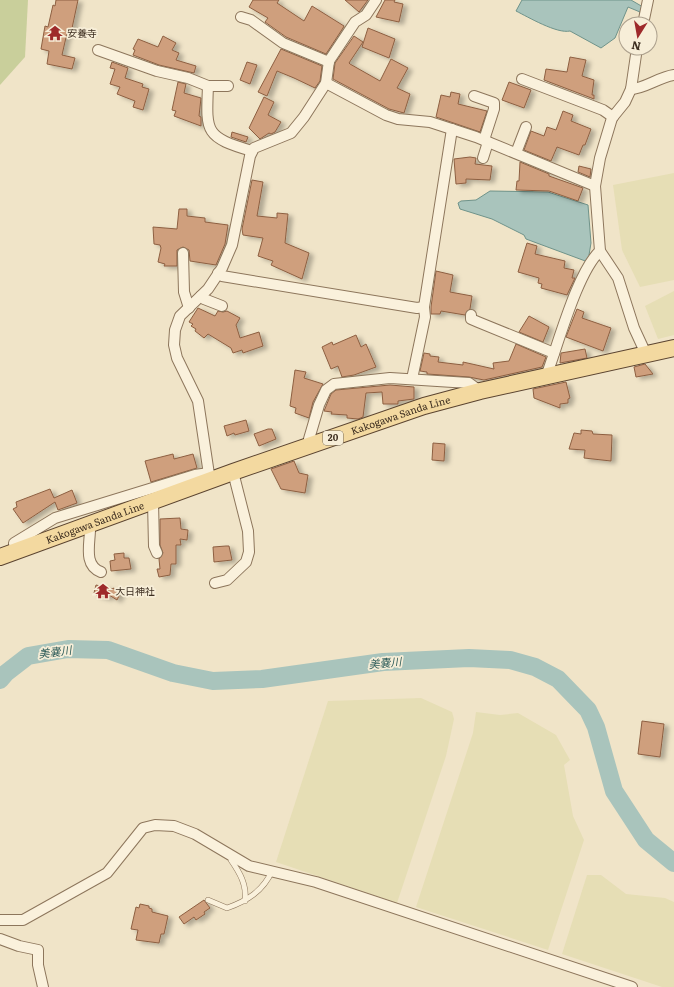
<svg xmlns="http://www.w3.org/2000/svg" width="674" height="987" viewBox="0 0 674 987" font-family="Literata,'Noto Sans JP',serif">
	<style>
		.farmland { fill: #e6deb5 }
		.green { fill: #c9cf9b }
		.water { fill: #a9c4bc; stroke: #6f938a }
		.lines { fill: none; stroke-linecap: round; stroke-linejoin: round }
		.river { stroke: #a9c4bc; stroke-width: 18 }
		.building { fill: #cf9f7d; stroke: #8d5f41; filter: url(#shadow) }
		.service-casing { stroke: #8d765c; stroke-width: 6 }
		.minor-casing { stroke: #8d765c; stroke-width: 12 }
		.primary-casing { stroke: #5b4430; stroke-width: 18 }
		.service { stroke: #faf1dc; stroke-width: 5 }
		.minor { stroke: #faf1dc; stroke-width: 10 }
		.primary { stroke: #f3d9a0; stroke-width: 16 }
		.labels { text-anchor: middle; stroke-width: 3.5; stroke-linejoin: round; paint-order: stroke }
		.shield { fill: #f7eed8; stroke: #756857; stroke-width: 1 }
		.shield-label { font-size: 9px; font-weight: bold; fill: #3d2e20 }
		.poi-label { font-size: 10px; fill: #3d2e20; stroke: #f7eed8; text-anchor: start }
		.street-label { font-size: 10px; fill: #3d2e20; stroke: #f7eed8 }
		.water-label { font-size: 11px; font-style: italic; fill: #2f5d5a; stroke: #f7eed8 }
	</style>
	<defs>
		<filter id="shadow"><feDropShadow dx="4.5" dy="2.5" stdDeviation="2" flood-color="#0004"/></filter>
	</defs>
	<rect width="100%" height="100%" fill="#f0e4c8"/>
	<g class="farmland">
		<path d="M674,173V280L640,287L622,250L613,185Z"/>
		<path d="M674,291V335L658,339L645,306Z"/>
		<path d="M421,698L452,712L454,719L446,756L397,903L276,862L328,701Z"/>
		<path d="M476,712L500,715L518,713L556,735L570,760L564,765L573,816L584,840L548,950L416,907L473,733Z"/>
		<path d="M587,875H601L626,894L665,898L674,902V987H662L562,954Z"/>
	</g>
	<path class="green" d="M0,0H28L25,57L0,85Z"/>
	<g class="water">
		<path d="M522,0H631L643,7L639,22L640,12L628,7L615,38L601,48L570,31C557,34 528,17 516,11Z"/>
		<path d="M490,191L548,192L588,205L591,243L589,255H590L588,262L526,239L524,235L492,219L460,209L458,203L461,201L476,200Z"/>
	</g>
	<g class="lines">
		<path class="river" d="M0,680L6,673L28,656L68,649L108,650L173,673L213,681L262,679L383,662L469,658L510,660L535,667L558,679L588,710L596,727L614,791L646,840L674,863"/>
	</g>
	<g class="building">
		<path d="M56,0H78L71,33H67L62,55L75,58L72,69L47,64L49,51L41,49L45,26L48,27L53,5L55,6Z"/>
		<path d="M253,0H279L277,3L304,21L312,6L344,26L343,28L326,54L286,37L265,22L268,18L249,7Z"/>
		<path d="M345,0H368L359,12Z"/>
		<path d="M385,0H395L394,2L403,4L399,22L376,17Z"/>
		<path d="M368,28L395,39L389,58L362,47Z"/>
		<path d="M163,36L176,43L172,50L179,53L176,60L196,66L194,73L159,65L133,55L135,50L133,49L138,39L158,47Z"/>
		<path d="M354,36L363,42L349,63L350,64L380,81L391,59L408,68L397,88L410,94L404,113L389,109L333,79L335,63Z"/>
		<path d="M281,49L322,66L320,81L315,88L294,78L277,71L267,96L258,92Z"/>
		<path d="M570,57L586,60L582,76L594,80L592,95H594V99L544,80L546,69L567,72Z"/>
		<path d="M112,62L128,68L125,78L143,84L142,87L149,89L143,110L133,107L135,101L117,94L120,87L110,84L115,69L110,68Z"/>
		<path d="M247,62L257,65L250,84L240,80Z"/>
		<path d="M178,82L186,84L184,93L201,98L199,116L201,117V126L174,116L176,111L172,110Z"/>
		<path d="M509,82L531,90L524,108L502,100Z"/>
		<path d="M451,92L460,94L458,104L487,111L480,132L436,117L441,95L450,97Z"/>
		<path d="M264,97L274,102L268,115L281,122L275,132L271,134L269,133L260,139L249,128Z"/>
		<path d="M563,111L573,115L571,121L591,129L585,145H583L579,155L557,147L551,161L524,150L531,131L544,136L547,127L556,130Z"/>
		<path d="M232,132L248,137L246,142L231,137Z"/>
		<path d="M470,157L476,158L475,164L492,166L490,180L466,179V183L456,184L454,159Z"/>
		<path d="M520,162L549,174V176L583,188L578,201L549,191L516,190L517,181H519Z"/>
		<path d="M579,166L591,169L590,177L578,172Z"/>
		<path d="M252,180L263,182L257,216L277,218V213L288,214L285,243L309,253L302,279L271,265L273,261L258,256L263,238L243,235L242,229Z"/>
		<path d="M179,209H187V216L205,218V222L228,225L225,244L216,265L190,261L189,250L183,247L177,250V266H164L165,264L158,262L161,248L160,245L154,244L153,227L177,229Z"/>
		<path d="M527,243L537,246L535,254L565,261L564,268L574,270L572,278H575L567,295L541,288L542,284L538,283L539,278L518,272Z"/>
		<path d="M436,271L453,275L450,292L472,296L470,309L465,315L441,311L440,314H431V307Z"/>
		<path d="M198,308L215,316L218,311L223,312L227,311L240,318L236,325L240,338L259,332L263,346L243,353L242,350L233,353L231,348L208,334L204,338L195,331L196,329L191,326L193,324L189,322Z"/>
		<path d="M577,309L584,312L582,318L611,328L603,351L566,337Z"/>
		<path d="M529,316L549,327L543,342L519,332Z"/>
		<path d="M356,335L361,347L366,344L376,367L354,375L342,377L338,366L331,369L322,347L332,342L333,345Z"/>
		<path d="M516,344L546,357L542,367L484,380L469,377L427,374V372L420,371L424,353L430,354V356L439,357L438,362L463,365V362L494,369L493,363L509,361Z"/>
		<path d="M585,349L587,358L560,363L561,353Z"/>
		<path d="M645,364L653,374L636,377L634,367Z"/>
		<path d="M295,370L306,372L304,378L323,384L313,402L309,418L295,413L296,408L290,406Z"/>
		<path d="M566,382L570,398L568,399V403L560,404V408L534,398L533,389Z"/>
		<path d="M390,385L414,387V399L398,401V404H383L382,392L366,393L363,417L358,419L347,418V415L331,414L332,412L324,411L331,394L336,390Z"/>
		<path d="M246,420L249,431L235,435L234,433L227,436L224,426Z"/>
		<path d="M268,429H272L276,439L259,446L254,434Z"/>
		<path d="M581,430L592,431L593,434L612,435L611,461L584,458L585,450L569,449L574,433L581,434Z"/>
		<path d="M433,443L445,444L444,461L432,460Z"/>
		<path d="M173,454L174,459L193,454L197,468L151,482L145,461Z"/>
		<path d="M294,461L299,473L308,475L305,493L281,489L271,469Z"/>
		<path d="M50,489L54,498L72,490L77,503L58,510L55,502L23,523L13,509L17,507L16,502Z"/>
		<path d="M180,518L181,529L188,530L187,540L180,539L181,545H176V564H171L170,575L159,577L157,569H160L159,559L163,553L160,545V519Z"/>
		<path d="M226,546H229L232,560L214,562L213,547Z"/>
		<path d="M124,553V558H129L131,569L111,571L110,561L115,560L114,554Z"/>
		<path d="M96,585L113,589V588L121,592L117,600L109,595L108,598L96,595L94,593Z"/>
		<path d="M642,721L664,724L660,757L638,754Z"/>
		<path d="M204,900L210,908L204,912L205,914L196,920L194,917L184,924L179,917Z"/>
		<path d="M140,904L149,906V908L152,909V912L168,916L164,934H161L159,943L136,940L138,930L131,929L136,907L139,908Z"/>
	</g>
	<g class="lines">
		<defs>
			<g id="service">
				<path d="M232,857L231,860C240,873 247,885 245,901"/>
				<path d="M208,900L227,908C247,901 263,891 272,871"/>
			</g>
			<g id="minor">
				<path d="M241,17L251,20L283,43L329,62"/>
				<path d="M643,24L648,0"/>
				<path d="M637,48L631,89L625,102L612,118L600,158L595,186L600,251L618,278L634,328L646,354"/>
				<path d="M98,50L157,71L188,78L208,86H228"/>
				<path d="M522,79L603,110L613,117"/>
				<path d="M326,83L386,115L398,119L430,122L476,137L595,186"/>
				<path d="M208,86C206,133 205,137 252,151"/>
				<path d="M631,89C644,89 659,77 674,75"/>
				<path d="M474,96L494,103V109L484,140"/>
				<path d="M516,153L526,127"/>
				<path d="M483,158L488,142"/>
				<path d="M183,253L184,292L189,308"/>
				<path d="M218,273L222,276L417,308L424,307"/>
				<path d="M201,296L204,299L222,306"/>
				<path d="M471,315V319L478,322L554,353"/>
				<path d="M548,375V371C559,341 578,271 600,251"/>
				<path d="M412,379L425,317L424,307L452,129"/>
				<path d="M310,446L309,439L319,405L326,390L334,384L390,378L469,383L480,391"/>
				<path d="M210,481L198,401L177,358L174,345L175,330L180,316L208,289L222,268L232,245L250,156L254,148L291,133L304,117L326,83L329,61L355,22L366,15L376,0"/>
				<path d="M153,502L154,546L157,553"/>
				<path d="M90,525C91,541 82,565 101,572"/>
				<path d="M15,552L14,543L55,518L195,475L209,473"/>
				<path d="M215,583L227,580L246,562L249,552L248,531L233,472"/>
				<path d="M0,920H23L107,873L143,828L155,825L174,826L195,834L249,866L316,882L632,987"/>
				<path d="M0,939L19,946L38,950V965L43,987"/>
			</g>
			<g id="primary">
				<path id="s1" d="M0,557L233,472L424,406L480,391L674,348"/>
			</g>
		</defs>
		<use href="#service" class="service-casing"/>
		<use href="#minor" class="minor-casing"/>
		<use href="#primary" class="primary-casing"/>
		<use href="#service" class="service"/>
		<use href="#minor" class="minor"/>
		<use href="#primary" class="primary"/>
	</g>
	<defs>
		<symbol id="temple-bare" viewBox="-9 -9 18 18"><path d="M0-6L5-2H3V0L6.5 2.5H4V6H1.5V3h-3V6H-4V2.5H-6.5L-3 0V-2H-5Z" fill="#9e2a2b" stroke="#f7eed8" stroke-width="2.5" paint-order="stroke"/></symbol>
	</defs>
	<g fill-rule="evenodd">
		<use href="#temple-bare" x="44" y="22" width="22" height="22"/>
		<use href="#temple-bare" x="92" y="580" width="22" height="22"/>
	</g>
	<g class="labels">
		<rect class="shield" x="323" y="431" width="20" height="14" rx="3"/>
		<g class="shield-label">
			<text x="333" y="441">20</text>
		</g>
		<g class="poi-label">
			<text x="67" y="37">安養寺</text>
			<text x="115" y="595">大日神社</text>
		</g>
		<g class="street-label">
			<text dy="4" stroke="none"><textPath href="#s1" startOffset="425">Kakogawa Sanda Line</textPath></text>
			<text dy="4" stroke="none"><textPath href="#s1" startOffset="101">Kakogawa Sanda Line</textPath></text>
		</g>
		<g class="water-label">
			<text transform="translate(55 652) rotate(-7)" y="4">美嚢川</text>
			<text transform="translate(385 663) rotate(-5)" y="4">美嚢川</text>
		</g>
	</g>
	<g transform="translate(638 36) rotate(191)"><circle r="19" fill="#f7eed8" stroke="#ada18e"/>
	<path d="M0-3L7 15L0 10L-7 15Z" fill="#9e2a2b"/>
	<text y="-6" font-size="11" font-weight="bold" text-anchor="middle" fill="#3d2e20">N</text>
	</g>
</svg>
